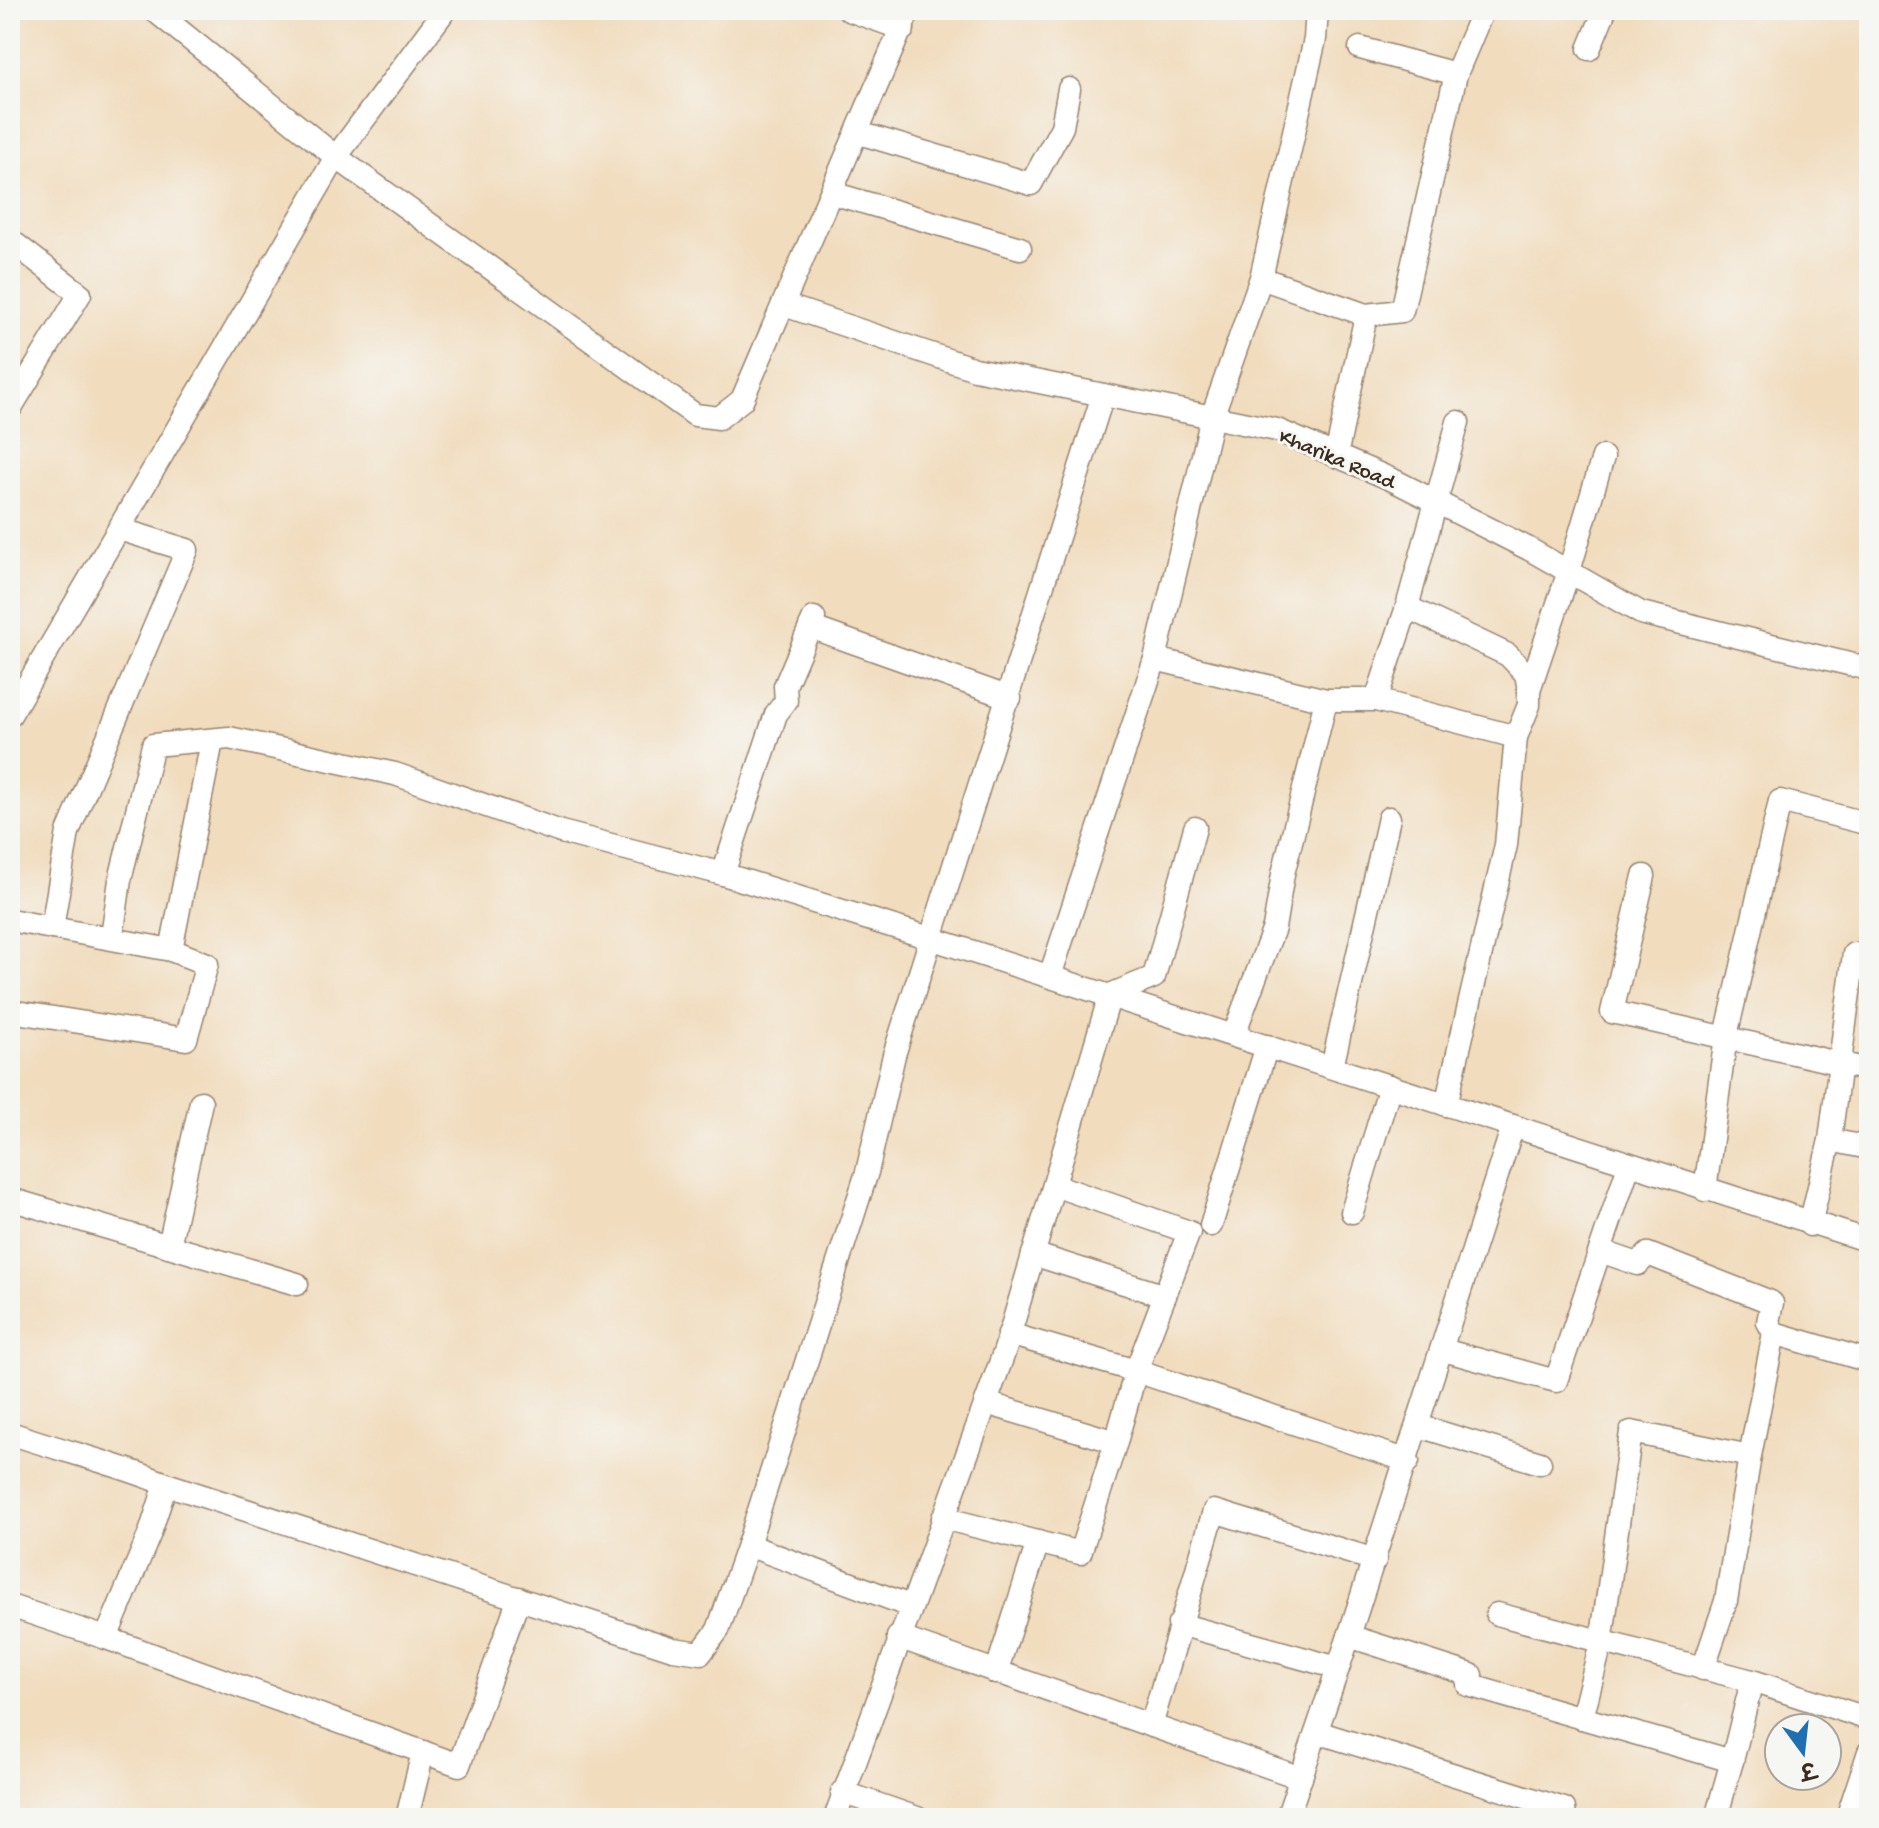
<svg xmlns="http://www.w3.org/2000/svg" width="1879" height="1828" viewBox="0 0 1879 1828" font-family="'Gochi Hand','Playpen Sans Deva',sans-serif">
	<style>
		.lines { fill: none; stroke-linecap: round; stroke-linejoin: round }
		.street-casing { stroke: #96836e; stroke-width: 25 }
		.street { stroke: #fff; stroke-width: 22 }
		.labels { text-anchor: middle; stroke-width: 6; stroke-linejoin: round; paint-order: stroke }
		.street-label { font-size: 22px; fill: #3b2a1e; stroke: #f6f6f2 }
	</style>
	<rect width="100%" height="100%" fill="#f6f6f2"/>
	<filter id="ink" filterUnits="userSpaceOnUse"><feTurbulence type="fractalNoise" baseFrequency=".0125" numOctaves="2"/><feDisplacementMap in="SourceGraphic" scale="16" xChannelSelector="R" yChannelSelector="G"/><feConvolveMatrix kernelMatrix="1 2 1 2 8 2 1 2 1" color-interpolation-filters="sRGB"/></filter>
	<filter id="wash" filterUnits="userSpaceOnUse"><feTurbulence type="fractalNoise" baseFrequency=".006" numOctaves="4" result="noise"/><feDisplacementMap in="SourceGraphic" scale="32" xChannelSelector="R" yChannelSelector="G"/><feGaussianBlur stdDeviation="1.8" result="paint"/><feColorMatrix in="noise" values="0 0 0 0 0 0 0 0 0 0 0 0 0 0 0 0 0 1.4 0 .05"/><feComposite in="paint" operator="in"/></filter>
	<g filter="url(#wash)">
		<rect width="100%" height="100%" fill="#f1dcbd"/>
	</g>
	<g filter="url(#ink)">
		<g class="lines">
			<defs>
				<g id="street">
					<path d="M154,10L336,157L695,415L719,418L742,400L909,10"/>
					<path d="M849,10L903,29"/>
					<path d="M1317,10L1315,39L1261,278L1212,417L1155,659L1326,700H1376L1516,737"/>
					<path d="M1360,48L1456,74L1483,10"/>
					<path d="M1589,49L1605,10"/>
					<path d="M859,133L1031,184L1062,127L1069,89"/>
					<path d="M832,193L1020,248"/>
					<path d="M10,240L80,294L10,409"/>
					<path d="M1261,278L1366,315L1336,456"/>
					<path d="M784,305L975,369L1277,430L1395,481L1529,549L1641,613L1869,669"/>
					<path d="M1366,315L1402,311L1456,74"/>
					<path d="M119,529L187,550L68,832L52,928L171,950L212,741"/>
					<path d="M1407,607L1508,655L1526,674L1529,690V705L1516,737L1506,845L1446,1105"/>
					<path d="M810,627L1010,698"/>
					<path d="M1529,690L1569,571L1603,457"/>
					<path d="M1376,700L1407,607L1458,422"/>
					<path d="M10,715L336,157L445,10"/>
					<path d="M723,874L776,714L786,701L785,686L814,618"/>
					<path d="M1644,876L1612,1012L1869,1070"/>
					<path d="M10,920L52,928"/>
					<path d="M112,937L120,880L153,745L229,738L395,774L561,832L723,874L933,939L1869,1241"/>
					<path d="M1050,976L1155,659"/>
					<path d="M10,1011L186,1039L207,964L171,950"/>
					<path d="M1234,1034L1274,928L1283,874L1326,700"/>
					<path d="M1332,1067L1389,818"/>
					<path d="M1513,1126L1349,1636L1471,1675L1468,1685L1582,1718"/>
					<path d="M1830,1140L1869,1148"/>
					<path d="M1705,1190L1726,1036L1780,801L1869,824"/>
					<path d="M10,1199L297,1284"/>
					<path d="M1352,1212L1390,1086"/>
					<path d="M1211,1225L1267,1046"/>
					<path d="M1810,1225L1830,1140L1854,954"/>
					<path d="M169,1246L201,1102"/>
					<path d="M1600,1251L1638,1264L1648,1254L1768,1301L1772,1303L1768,1322L1774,1333L1869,1361"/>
					<path d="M1033,1254L1165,1296"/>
					<path d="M1009,1334L1136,1371L1408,1461"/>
					<path d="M1443,1350L1556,1381L1629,1165"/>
					<path d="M986,1403L1116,1442L1136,1371L1189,1232L1054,1185"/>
					<path d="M1419,1426L1540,1463"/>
					<path d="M10,1433C62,1451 115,1463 166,1484L673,1649L701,1653L718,1630L748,1545L867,1172L894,1055L1103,395"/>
					<path d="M1750,1456L1774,1333"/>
					<path d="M166,1484L150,1533L106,1638L459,1765L519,1598"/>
					<path d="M943,1518L1080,1553L1116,1442"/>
					<path d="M748,1545L910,1606"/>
					<path d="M10,1606L106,1638"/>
					<path d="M1497,1614L1752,1681L1869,1719"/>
					<path d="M1179,1624L1338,1668"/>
					<path d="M898,1637L1301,1778"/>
					<path d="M1703,1669L1726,1601L1750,1456L1631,1432L1601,1643L1582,1718L1732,1761L1752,1681"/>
					<path d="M996,1673L1038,1542"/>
					<path d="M1151,1726L1214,1511L1375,1560"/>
					<path d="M1317,1732L1564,1809L1565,1818"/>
					<path d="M842,1792L917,1818"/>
					<path d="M407,1818L423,1752"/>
					<path d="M835,1818L1005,1350L1110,995L1154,977L1195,828"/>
					<path d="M1287,1818L1349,1636"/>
					<path d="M1716,1818L1732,1761"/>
					<path d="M1847,1818L1869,1752"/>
				</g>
			</defs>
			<use href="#street" class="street-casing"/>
			<use href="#street" class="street"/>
		</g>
	</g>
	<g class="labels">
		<g class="street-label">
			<text transform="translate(1338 457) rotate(23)" y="8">Kharika Road</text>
		</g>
	</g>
	<rect width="1879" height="1828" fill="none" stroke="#f6f6f2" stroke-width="40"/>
	<g transform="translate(1803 1752) rotate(165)"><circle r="38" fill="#f6f6f2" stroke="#aba49d" stroke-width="2"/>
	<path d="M0-6L14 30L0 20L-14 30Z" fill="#1f6fb2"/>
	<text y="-12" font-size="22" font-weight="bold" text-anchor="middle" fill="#3b2a1e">उ</text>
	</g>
</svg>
